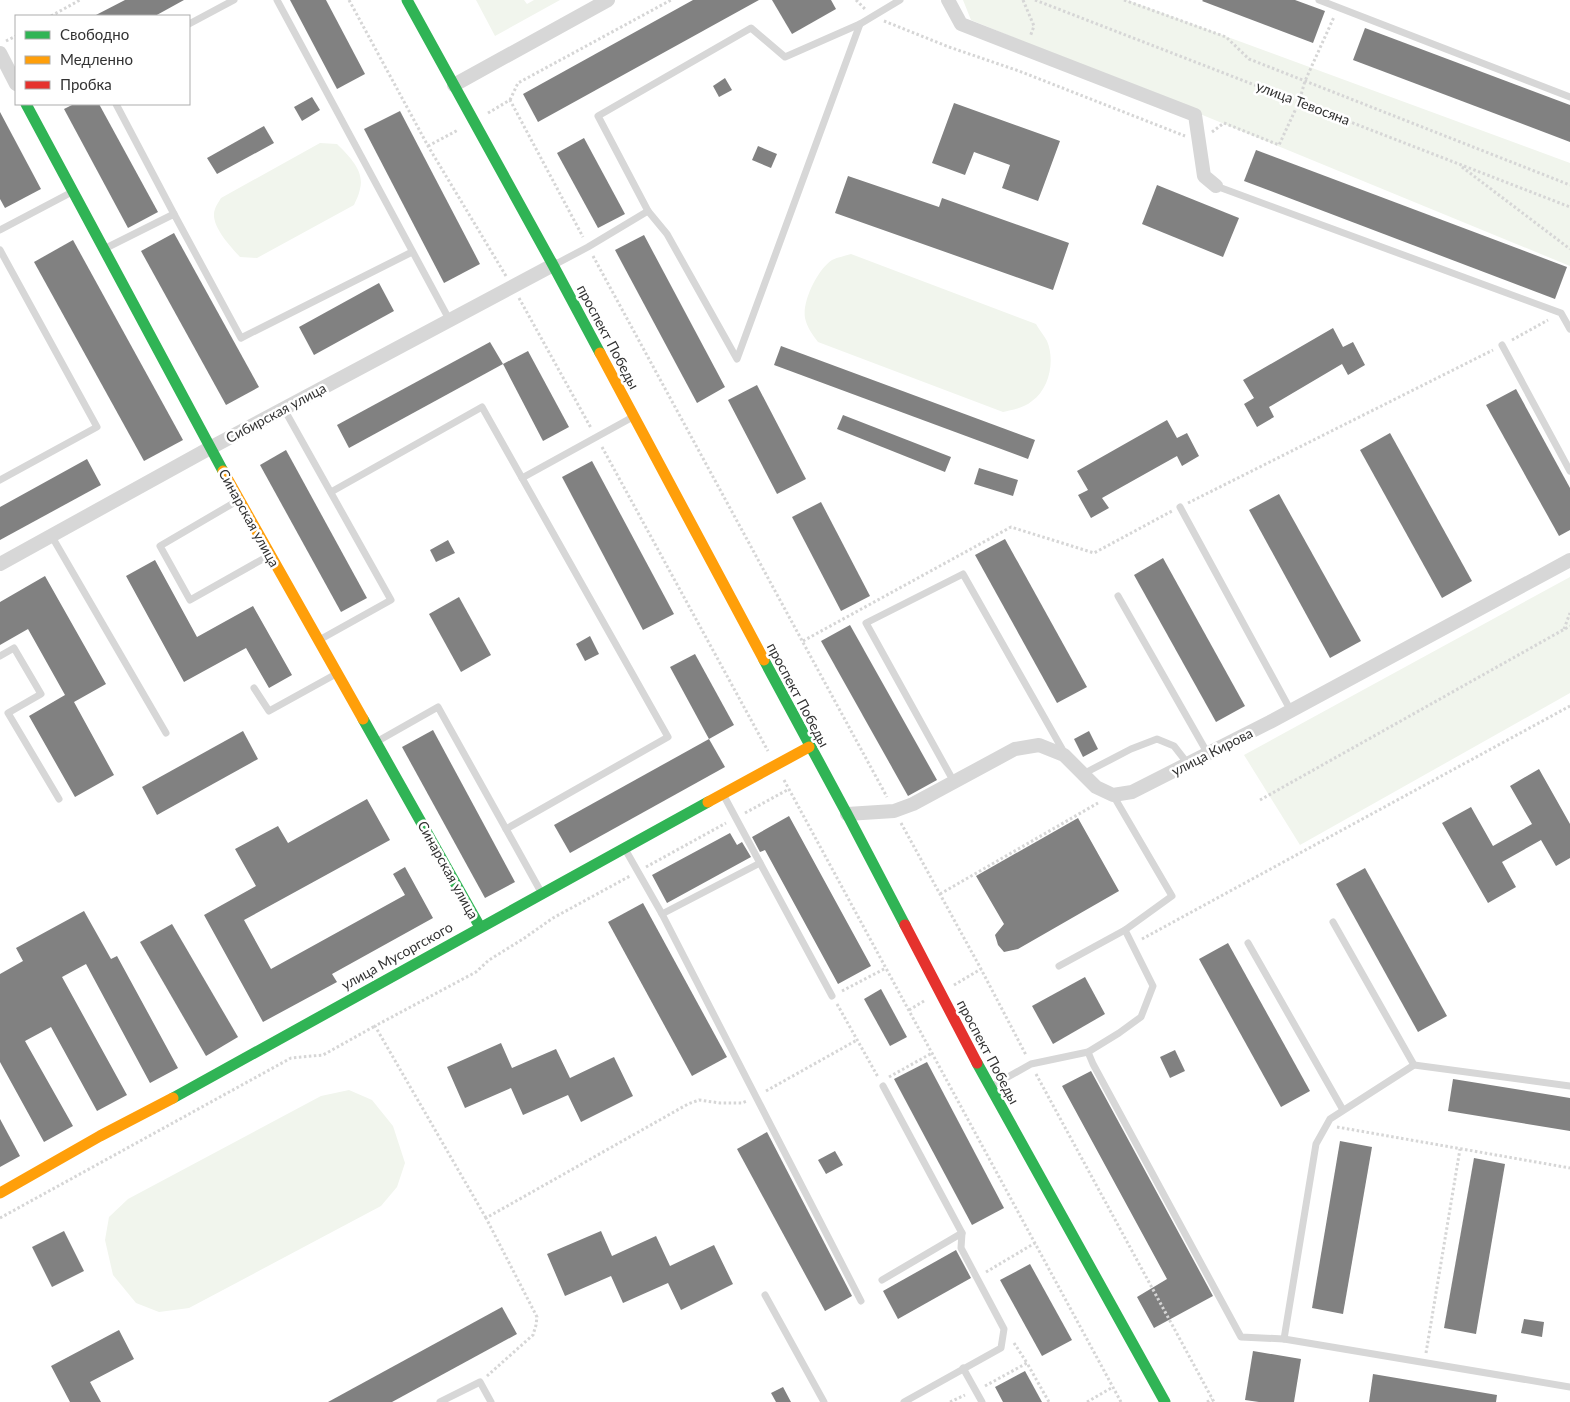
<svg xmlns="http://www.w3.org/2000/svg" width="1570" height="1402" viewBox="0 0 1570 1402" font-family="Lato,sans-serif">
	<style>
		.green { fill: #f1f5ed }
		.building { fill: #818181 }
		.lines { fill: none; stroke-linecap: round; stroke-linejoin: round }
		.path { stroke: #d6d6d6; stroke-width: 3; stroke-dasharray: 2.5 2.5; stroke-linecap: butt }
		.lane { stroke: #d7d7d7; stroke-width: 7 }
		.street { stroke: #d7d7d7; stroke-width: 14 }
		.fast { stroke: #30b455; stroke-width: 11 }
		.slow { stroke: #ff9f0a; stroke-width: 11 }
		.jam { stroke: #e5322d; stroke-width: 11 }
		.labels { text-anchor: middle; stroke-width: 5; stroke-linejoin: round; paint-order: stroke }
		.street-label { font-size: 14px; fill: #333; stroke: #fff }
	</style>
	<rect width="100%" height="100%" fill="#fff"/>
	<g class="green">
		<path d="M476,0H524L527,4L534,0H560L495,36Z"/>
		<path d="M963,0H1127L1570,163V266L971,20Z"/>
		<path d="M320,143L337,144C349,156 365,171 360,189C359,195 356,200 354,205L257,258L240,257C230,246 209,224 215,209C216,205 219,202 221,198Z"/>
		<path d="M851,254L1036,324C1039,330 1044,335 1047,341C1055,360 1050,388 1032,401C1024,408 1012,410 1003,412L818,342C812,334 807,327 805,318C802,301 818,269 832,260C838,257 845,256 851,254Z"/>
		<path d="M1570,577V693L1300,845L1244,755Z"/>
		<path d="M349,1090L372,1100L393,1126L405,1163L397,1187L381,1206L189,1308L159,1312L136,1303L113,1275L105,1240L109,1217L128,1199L321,1096Z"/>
	</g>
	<g class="building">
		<path d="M125,0H184L155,16H94Z"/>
		<path d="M290,0H326L365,74L337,89Z"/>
		<path d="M693,0H759L538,122L523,94Z"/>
		<path d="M772,0H831L836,9L792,34Z"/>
		<path d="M1203,0H1295L1325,11L1313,43L1202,1Z"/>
		<path d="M1365,28L1570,105V142L1353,60Z"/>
		<path d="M725,78L732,90L719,97L713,86Z"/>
		<path d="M312,97L320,110L302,121L294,107Z"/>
		<path d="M954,103L1060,141L1038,201L1002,188L1010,165L974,152L965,175L932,163Z"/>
		<path d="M74,104H99L158,212L128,228L64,109Z"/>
		<path d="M400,111L480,264L444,283L364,129Z"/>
		<path d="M0,112L41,189L5,208L0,199Z"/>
		<path d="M264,126L274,143L217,174L207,158Z"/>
		<path d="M584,138L625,214L598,228L557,153Z"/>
		<path d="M758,146L777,154L771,168L752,160Z"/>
		<path d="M1256,150L1567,267L1555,299L1244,181Z"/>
		<path d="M848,176L939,207L942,198L1069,243L1053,290L835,213Z"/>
		<path d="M1157,185L1239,218L1223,257L1142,224Z"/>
		<path d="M174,233L259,387L226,405L141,251Z"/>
		<path d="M644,235L725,387L697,403L615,250Z"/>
		<path d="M73,240L183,440L144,461L34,262Z"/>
		<path d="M379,283L394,311L314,355L299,327Z"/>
		<path d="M1333,328L1343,347L1353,342L1365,365L1348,375L1342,364L1269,407L1274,417L1257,427L1244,404L1254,398L1243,380Z"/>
		<path d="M490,342L503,364L349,448L337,425Z"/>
		<path d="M781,346L1035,440L1028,459L774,365Z"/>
		<path d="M528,351L569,427L543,441L503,364Z"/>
		<path d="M757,385L806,479L777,494L728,400Z"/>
		<path d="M1516,389L1570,488V530L1559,536L1486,405Z"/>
		<path d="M843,415L951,457L945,472L837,429Z"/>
		<path d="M1167,420L1177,438L1187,433L1199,456L1182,466L1177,456L1102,498L1109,508L1091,518L1078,495L1088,490L1077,471Z"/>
		<path d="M1390,433L1472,581L1442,598L1360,450Z"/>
		<path d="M286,450L367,598L341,612L260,465Z"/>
		<path d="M87,459L101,485L0,540V507Z"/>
		<path d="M592,461L674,614L643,630L562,477Z"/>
		<path d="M979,468L1018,480L1013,496L974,484Z"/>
		<path d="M1279,494L1361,641L1330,658L1249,510Z"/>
		<path d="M821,502L870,596L841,611L792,517Z"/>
		<path d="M1005,539L1087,687L1057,703L975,555Z"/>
		<path d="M448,540L455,553L436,562L430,550Z"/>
		<path d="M1163,558L1245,706L1216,722L1134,575Z"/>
		<path d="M155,560L197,637L253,606L292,675L269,688L246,648L184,682L126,576Z"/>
		<path d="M45,576L106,684L74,702L114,775L75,797L29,716L65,695L28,629L0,645V602Z"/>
		<path d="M459,597L491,655L461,672L429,614Z"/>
		<path d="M850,625L937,780L908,796L821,641Z"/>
		<path d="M590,636L599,654L585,661L576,644Z"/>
		<path d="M695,654L734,725L709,739L670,667Z"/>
		<path d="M433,730L515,882L485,898L402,747Z"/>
		<path d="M243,731L258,759L157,815L142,787Z"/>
		<path d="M1089,731L1098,749L1083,757L1074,739Z"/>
		<path d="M709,739L725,767L570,853L554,825Z"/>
		<path d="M1539,769L1570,824V858L1556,866L1541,840L1502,862L1516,887L1488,903L1442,823L1471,807L1493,846L1532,824L1510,786Z"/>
		<path d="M367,799L390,840L244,920L271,969L405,895L393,874L405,867L433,918L332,974L337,982L263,1022L204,915L256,886L235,849L278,826L288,843Z"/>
		<path d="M789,816L871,966L838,984L765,850L760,852L752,837Z"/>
		<path d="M1078,818L1119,891L1018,949L1004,952L998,945L995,935L1004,924L976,876Z"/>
		<path d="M730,833L737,845L742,842L751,857L667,903L652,875Z"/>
		<path d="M1365,868L1447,1016L1418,1032L1336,884Z"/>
		<path d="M643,903L727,1057L692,1076L608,922Z"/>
		<path d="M84,911L111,959L117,956L178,1068L150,1083L86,964L62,977L127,1095L97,1111L51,1027L25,1041L73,1126L44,1142L0,1062V974L23,961L16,948Z"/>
		<path d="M172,924L238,1037L206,1056L140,942Z"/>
		<path d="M1228,943L1310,1091L1281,1107L1199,959Z"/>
		<path d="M1085,977L1105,1014L1053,1044L1032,1006Z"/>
		<path d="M881,989L907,1037L890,1046L864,999Z"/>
		<path d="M501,1043L512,1068L556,1049L570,1078L614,1057L633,1096L581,1122L568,1095L523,1115L511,1088L465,1108L447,1067Z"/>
		<path d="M1175,1050L1185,1071L1170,1078L1160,1057Z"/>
		<path d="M927,1062L1004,1208L972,1225L894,1079Z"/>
		<path d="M1091,1071L1213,1296L1154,1328L1137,1297L1167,1279L1062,1086Z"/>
		<path d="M1453,1079L1570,1098V1131L1448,1111Z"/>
		<path d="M0,1119L20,1156L0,1167Z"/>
		<path d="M767,1132L852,1296L825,1311L737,1149Z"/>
		<path d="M1340,1141L1372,1147L1343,1314L1312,1308Z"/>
		<path d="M835,1151L843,1165L826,1174L818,1160Z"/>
		<path d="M1474,1158L1505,1164L1476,1334L1444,1328Z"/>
		<path d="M64,1231L84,1271L52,1287L32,1247Z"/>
		<path d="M601,1231L612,1256L656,1236L670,1266L714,1245L733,1284L681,1310L668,1283L623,1303L611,1276L565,1296L547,1254Z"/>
		<path d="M956,1250L971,1278L898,1319L883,1291Z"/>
		<path d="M1030,1264L1072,1340L1042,1356L1000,1280Z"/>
		<path d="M502,1307L517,1334L392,1402H328Z"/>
		<path d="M1524,1319L1544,1322L1542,1337L1521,1333Z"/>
		<path d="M119,1330L134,1359L90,1382L101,1402H70L51,1366Z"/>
		<path d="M1253,1351L1301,1359L1294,1402H1259L1245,1400Z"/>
		<path d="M1025,1371L1042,1402H1003L995,1387Z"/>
		<path d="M1373,1374L1497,1395L1496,1402H1369Z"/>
		<path d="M783,1387L791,1402H776L771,1393Z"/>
	</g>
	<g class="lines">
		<g class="path">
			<path d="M349,0L428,146L506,276"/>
			<path d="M856,0L865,9"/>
			<path d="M1023,0L1034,26L1030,37"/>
			<path d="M1035,0L1570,207"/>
			<path d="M1124,0L1226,37L1249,59L1570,185"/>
			<path d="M51,16L80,0"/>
			<path d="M884,21L949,47L1019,71L1185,136"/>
			<path d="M6,41L16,36"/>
			<path d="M510,100L518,83L671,0"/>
			<path d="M488,113L510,100L583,237"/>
			<path d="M1212,132L1224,123L1279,145L1299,102L1305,81L1334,17"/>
			<path d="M428,146L458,130"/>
			<path d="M1462,167L1570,249"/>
			<path d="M593,256L887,797"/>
			<path d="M519,298L591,428"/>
			<path d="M1512,340L1548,320"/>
			<path d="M602,447L768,751"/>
			<path d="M1188,503L1493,350"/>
			<path d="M1564,629L1570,613"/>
			<path d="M803,641L1011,527L1094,553L1172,511"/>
			<path d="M784,780L1121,1402"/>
			<path d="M1260,800L1570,626"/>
			<path d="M745,813L789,789"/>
			<path d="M901,823L981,969L1026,1055"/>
			<path d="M646,867L726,823"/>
			<path d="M940,894L1098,803"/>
			<path d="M1142,939L1570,706"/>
			<path d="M954,985L981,969"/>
			<path d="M842,991L886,968"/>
			<path d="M837,1004L878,1077"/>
			<path d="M909,1010L924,1001"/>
			<path d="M1036,1074L1214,1402"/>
			<path d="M889,1077L932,1053"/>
			<path d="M766,1091L857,1040"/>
			<path d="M1337,1127L1570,1168"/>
			<path d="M0,1218L291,1058L323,1055L375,1026"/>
			<path d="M486,1218L375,1026L476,972L489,960L523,939L553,918L630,876"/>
			<path d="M986,1272L1035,1243"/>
			<path d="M1014,1343L1027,1363"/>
			<path d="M1426,1353L1460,1149"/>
			<path d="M487,1376L533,1335L536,1325L537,1317L486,1218L688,1104L699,1100L720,1103H742L747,1101"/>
			<path d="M985,1386L1027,1363L1049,1402"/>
			<path d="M950,1402L965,1395"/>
			<path d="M1087,1402L1113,1387"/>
			<path d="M1207,1402L1212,1399"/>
		</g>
		<g class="lane">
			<path d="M277,0L450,321"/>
			<path d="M1319,0L1570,97"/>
			<path d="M189,24L234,0"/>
			<path d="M116,104L174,214"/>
			<path d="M1216,186L1561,313L1570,329"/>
			<path d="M648,211L667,234L737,359L860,24"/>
			<path d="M0,230L72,192"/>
			<path d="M106,248L174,214L241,338L412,252"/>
			<path d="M0,250L97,427L0,480"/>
			<path d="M554,265L588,247L648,211L598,116L751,28L785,57L860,24L900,0"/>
			<path d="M1502,345L1570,471"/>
			<path d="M284,409L391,600L321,639"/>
			<path d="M522,478L631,418"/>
			<path d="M331,492L482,407L668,737L506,829L438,707L378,741"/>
			<path d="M237,501L160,546L190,600L270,555"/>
			<path d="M1180,507L1291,711"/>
			<path d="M51,535L166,733"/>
			<path d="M1118,596L1208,754"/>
			<path d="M0,656L14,648L41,694L8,713L59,799"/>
			<path d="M254,688L269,711L336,674"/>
			<path d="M1083,774L1131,749L1157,739L1174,746L1188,764"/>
			<path d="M954,782L866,623L963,574L1065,754"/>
			<path d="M506,829L541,892"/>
			<path d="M625,849L662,914L861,1301"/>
			<path d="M760,863L832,996"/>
			<path d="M662,914L760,863L724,796"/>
			<path d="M1333,922L1414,1065"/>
			<path d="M1248,943L1343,1110"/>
			<path d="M1059,966L1125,930"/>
			<path d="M1088,1052L1093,1064L1241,1337L1284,1339L1570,1387"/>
			<path d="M883,1086L962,1233L961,1248L1004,1329L1001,1348L904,1402"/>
			<path d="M990,1087L1031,1064L1088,1052L1119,1033L1141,1017L1153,986L1125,930L1172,896L1113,795"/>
			<path d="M882,1280L962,1233"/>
			<path d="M765,1295L824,1402"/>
			<path d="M1284,1339L1316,1144L1330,1119L1414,1065L1570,1086"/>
			<path d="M963,1368L982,1402"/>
			<path d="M440,1402L480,1382L491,1402"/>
		</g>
		<g class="street">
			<path d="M948,0L961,24L1195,115L1204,176L1216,186"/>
			<path d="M0,53L16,84"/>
			<path d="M454,85L608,0"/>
			<path d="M0,564L210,448L553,265"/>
			<path d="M847,814L894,811L913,804L1015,749L1039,745L1064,755L1096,787L1113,795L1132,792L1270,722L1570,560"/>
		</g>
		<g class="fast">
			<path d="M407,0L553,265L600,353"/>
			<path d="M26,104L223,471"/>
			<path d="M764,660L847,814L905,925"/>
			<path d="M363,719L480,927"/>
			<path d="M977,1063L1165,1402"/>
			<path d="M173,1098L708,802"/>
		</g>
		<g class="slow">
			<path d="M600,353L764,660"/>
			<path d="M223,471L363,719"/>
			<path d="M708,802L809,747"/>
			<path d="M0,1193L100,1136L173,1098"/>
		</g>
		<path class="jam" d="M905,925L977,1063"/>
	</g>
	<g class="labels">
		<g class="street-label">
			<text transform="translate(1303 103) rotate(21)" y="5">улица Тевосяна</text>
			<text transform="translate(608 337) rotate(62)" y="5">проспект Победы</text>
			<text transform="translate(276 413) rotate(-28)" y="5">Сибирская улица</text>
			<text transform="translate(249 518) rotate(61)" y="5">Синарская улица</text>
			<text transform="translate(798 695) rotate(62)" y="5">проспект Победы</text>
			<text transform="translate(1212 752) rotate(-27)" y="5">улица Кирова</text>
			<text transform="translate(448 870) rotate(61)" y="5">Синарская улица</text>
			<text transform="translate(397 956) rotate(-29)" y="5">улица Мусоргского</text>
			<text transform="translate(988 1052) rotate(62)" y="5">проспект Победы</text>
		</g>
	</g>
	<rect x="15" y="15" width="175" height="90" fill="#ffffff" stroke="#adadad"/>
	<rect x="25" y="31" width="25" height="8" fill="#30b455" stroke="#adadad"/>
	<text x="60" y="40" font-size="15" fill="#333333">Свободно</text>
	<rect x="25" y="56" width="25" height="8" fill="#ff9f0a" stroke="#adadad"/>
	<text x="60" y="65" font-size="15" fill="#333333">Медленно</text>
	<rect x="25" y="81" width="25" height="8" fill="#e5322d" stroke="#adadad"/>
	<text x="60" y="90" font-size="15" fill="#333333">Пробка</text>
</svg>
